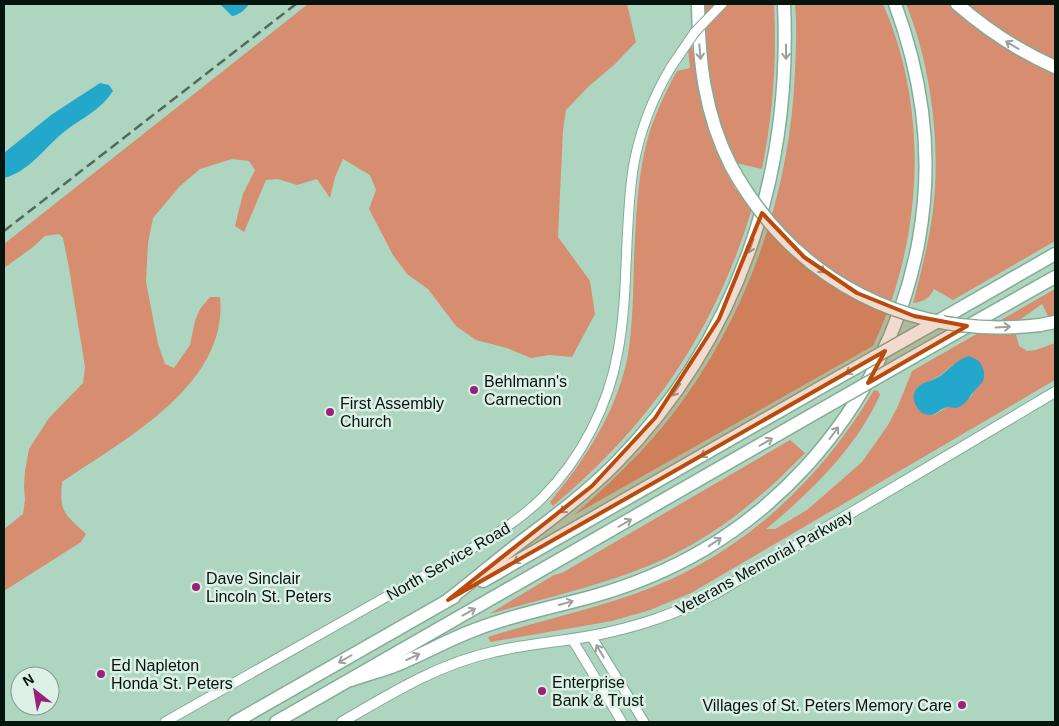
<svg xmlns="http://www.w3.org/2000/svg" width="1059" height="726" viewBox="0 0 1059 726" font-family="Arial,sans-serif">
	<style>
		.green { fill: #d68d70; fill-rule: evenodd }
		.water { fill: #23a7cb }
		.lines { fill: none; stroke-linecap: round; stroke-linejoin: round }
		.tertiary-casing { stroke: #84ab97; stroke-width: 11 }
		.secondary-casing { stroke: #84ab97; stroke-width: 12 }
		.motorway-casing { stroke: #84ab97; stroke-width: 15 }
		.tertiary { stroke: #fff; stroke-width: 9 }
		.secondary { stroke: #fff; stroke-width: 10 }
		.motorway { stroke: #fff; stroke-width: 12 }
		.rail { stroke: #506a5d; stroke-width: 2.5; stroke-dasharray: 10 5; stroke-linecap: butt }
		.tertiary-bridge-casing { stroke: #84ab97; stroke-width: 11; stroke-linecap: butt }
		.motorway-bridge-casing { stroke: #84ab97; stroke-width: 15; stroke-linecap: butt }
		.tertiary-bridge { stroke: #fff; stroke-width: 9 }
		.motorway-bridge { stroke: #fff; stroke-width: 12 }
		.oneway { stroke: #9ba19e }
		.marked { fill: #bb4b0c; fill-opacity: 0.2; stroke: #bb4b0c; stroke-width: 4; stroke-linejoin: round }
		.poi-dot { fill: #9b2078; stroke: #dcf0e5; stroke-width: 2 }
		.labels { text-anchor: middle; stroke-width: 5; stroke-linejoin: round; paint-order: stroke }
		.poi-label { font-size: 16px; fill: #05140d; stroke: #dcf0e5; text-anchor: start }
		.street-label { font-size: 16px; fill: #05140d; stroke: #dcf0e5 }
	</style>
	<rect width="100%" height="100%" fill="#add5c0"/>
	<g class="green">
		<path d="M308,4H627L636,42L615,64L589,86L566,110L563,130L558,237L590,281L595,314L572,357L549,355L531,358L507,348L476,340L456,326L428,289L407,274L393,255L369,209L376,190L370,175L343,159L335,177L330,198L317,179L297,185L278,179L266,180L244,232L235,226L243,194L255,170L249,161L232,159L200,169L180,186L153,218L148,243L146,282L158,344L165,364L174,368L190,345L195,321L200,309L210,297H220C229,385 123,440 62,482C59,513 65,514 86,534L81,542L4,591V529L23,514L25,500L24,486L25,471L29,449L49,418L83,383L85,367L69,268L63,238L59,234L45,236L33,247L4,268V244Z"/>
		<path d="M703,4H774C777,60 773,114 762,169L736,163L723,136L708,81Z"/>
		<path d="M795,4H883C930,111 923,241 873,346L574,515C609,484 643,452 672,415C747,317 790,195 795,72C796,49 797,26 795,4Z"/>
		<path d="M906,4H949L985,34L1055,73V241L953,300L934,289C930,298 923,302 913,303C921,272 929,242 933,210C941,145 931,65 906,4Z"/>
		<path d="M964,4H1055V61L1016,42Z"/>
		<path d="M692,47C695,63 696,78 699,93C706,128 719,160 736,190L756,195C720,323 655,421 553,506L550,502C585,460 615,414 627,360C633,327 633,294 634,261C636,219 637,175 649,134C656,112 666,91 677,71L690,68L688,49Z"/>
		<path d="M1055,289V317L1049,318L1042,304L1011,326L1016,335L1019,346L1027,351L1036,350L1055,343V380L691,593L650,610L612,621L490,642L488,637C544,619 601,608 655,586C749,548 823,476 874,390L878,391L880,395C856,448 810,493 766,529H775L807,510L862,462L888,425L898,406L912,371ZM953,365L981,384L975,389L971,397L947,407L934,415L915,392L918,387L939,376Z"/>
		<path d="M790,440L805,453C757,503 702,547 635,571C588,589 538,600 489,614L554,575L562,573Z"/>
	</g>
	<g class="water">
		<path d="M220,4H249C245,10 239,15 232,16Z"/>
		<path d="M100,83L109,85L113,91C102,109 82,118 65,131C46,146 29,172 4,178V153L51,115Z"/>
		<path d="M969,356L979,361C982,366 985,371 984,376C984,382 980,385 976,389C969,396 967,405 956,408C953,408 950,407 948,407C936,409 937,419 922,413C913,405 909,392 922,384C928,381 934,380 940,376C950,369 956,360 969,356Z"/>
	</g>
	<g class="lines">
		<defs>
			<g id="tertiary">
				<path d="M591,636L644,722"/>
				<path d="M572,639L622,722"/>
				<path d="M165,722L485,541C506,528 525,515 542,498C581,459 609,405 618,351C629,292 624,230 633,169C639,133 652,99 671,67"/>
			</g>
			<path id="secondary" d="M342,722C390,694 438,664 493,652C525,644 558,642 591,636C637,627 674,615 716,593L1055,392"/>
			<g id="motorway">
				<path d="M698,4C699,61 704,113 731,166"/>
				<path d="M957,4C987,30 1019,51 1055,67"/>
				<path d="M940,320L1055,254"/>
				<path d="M1040,325L1055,322"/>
				<path d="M920,353L1055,277"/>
				<path d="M483,581L825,385"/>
				<path d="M448,600C473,581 497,560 522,541C554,517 586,493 615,464C738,339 792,177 784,4"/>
				<path d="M351,680C365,675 380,671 394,666C422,655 449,639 477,629C515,614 555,607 594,596C633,585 671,569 705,549C854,460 945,285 922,111C917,74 908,39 895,4"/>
				<path d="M235,722L454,597"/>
				<path d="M276,722L803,420"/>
			</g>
		</defs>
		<use href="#tertiary" class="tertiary-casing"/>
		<use href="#secondary" class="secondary-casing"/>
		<use href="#motorway" class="motorway-casing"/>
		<use href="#tertiary" class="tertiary"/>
		<use href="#secondary" class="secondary"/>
		<use href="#motorway" class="motorway"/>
		<path class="rail" d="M4,231L296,4"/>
		<defs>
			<path id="tertiary-bridge" d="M671,67L695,32L722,4"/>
			<g id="motorway-bridge">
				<path d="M731,166C795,282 909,340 1040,325"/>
				<path d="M825,385L940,320"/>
				<path d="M803,420L920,353"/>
			</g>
		</defs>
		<use href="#tertiary-bridge" class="tertiary-bridge-casing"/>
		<use href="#motorway-bridge" class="motorway-bridge-casing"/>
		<use href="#tertiary-bridge" class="tertiary-bridge"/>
		<use href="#motorway-bridge" class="motorway-bridge"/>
	</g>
	<defs><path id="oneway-shaft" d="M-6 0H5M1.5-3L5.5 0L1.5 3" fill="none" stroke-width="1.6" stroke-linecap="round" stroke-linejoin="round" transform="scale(1.25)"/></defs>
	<g class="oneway">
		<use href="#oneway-shaft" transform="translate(1012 45) rotate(-149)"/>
		<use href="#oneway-shaft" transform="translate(700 52) rotate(85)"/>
		<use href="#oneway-shaft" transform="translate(786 52) rotate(90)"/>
		<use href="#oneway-shaft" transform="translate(751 246) rotate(110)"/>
		<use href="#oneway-shaft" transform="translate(819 268) rotate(37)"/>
		<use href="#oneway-shaft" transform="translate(1003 327) rotate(-3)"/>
		<use href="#oneway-shaft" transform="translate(852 370) rotate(150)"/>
		<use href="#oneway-shaft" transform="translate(676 390) rotate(125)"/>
		<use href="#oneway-shaft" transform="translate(834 433) rotate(-53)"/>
		<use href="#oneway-shaft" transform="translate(766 442) rotate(-30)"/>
		<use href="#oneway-shaft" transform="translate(707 453) rotate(150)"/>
		<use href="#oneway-shaft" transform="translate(566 508) rotate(141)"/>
		<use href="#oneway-shaft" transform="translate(625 523) rotate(-30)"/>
		<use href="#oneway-shaft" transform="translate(715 542) rotate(-33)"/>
		<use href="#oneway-shaft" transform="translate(520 559) rotate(150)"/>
		<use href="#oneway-shaft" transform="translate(566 603) rotate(-15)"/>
		<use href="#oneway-shaft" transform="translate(469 612) rotate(-29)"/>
		<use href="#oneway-shaft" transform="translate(600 651) rotate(-121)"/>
		<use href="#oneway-shaft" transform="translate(413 657) rotate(-25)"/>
		<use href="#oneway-shaft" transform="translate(345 659) rotate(150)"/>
	</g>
	<path class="marked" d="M762,213L804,257L857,293L914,316L967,326L868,383L885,351L448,600L592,486L655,418L719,319Z"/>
	<g class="poi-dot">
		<circle cx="474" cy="390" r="5"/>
		<circle cx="330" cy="412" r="5"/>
		<circle cx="196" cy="587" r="5"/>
		<circle cx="101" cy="674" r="5"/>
		<circle cx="542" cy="691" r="5"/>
		<circle cx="962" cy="705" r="5"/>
	</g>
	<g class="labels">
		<g class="poi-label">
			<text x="484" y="387">Behlmann's<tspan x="484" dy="18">Carnection</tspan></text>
			<text x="340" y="409">First Assembly<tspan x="340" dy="18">Church</tspan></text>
			<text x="206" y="584">Dave Sinclair<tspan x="206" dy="18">Lincoln St. Peters</tspan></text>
			<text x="111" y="671">Ed Napleton<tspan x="111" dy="18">Honda St. Peters</tspan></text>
			<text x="552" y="688">Enterprise<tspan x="552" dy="18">Bank &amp; Trust</tspan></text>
			<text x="952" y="711" text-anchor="end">Villages of St. Peters Memory Care</text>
		</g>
		<g class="street-label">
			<text transform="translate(448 561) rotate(-30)" y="6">North Service Road</text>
			<text transform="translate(764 562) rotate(-29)" y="6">Veterans Memorial Parkway</text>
		</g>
	</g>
	<rect width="1059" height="726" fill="none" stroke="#05140d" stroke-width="10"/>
	<g transform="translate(35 691) rotate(329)"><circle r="24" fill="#dcf0e5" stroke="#86988f"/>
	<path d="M0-4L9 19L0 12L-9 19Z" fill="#9b2078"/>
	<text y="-8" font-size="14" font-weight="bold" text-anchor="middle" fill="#05140d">N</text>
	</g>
</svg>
